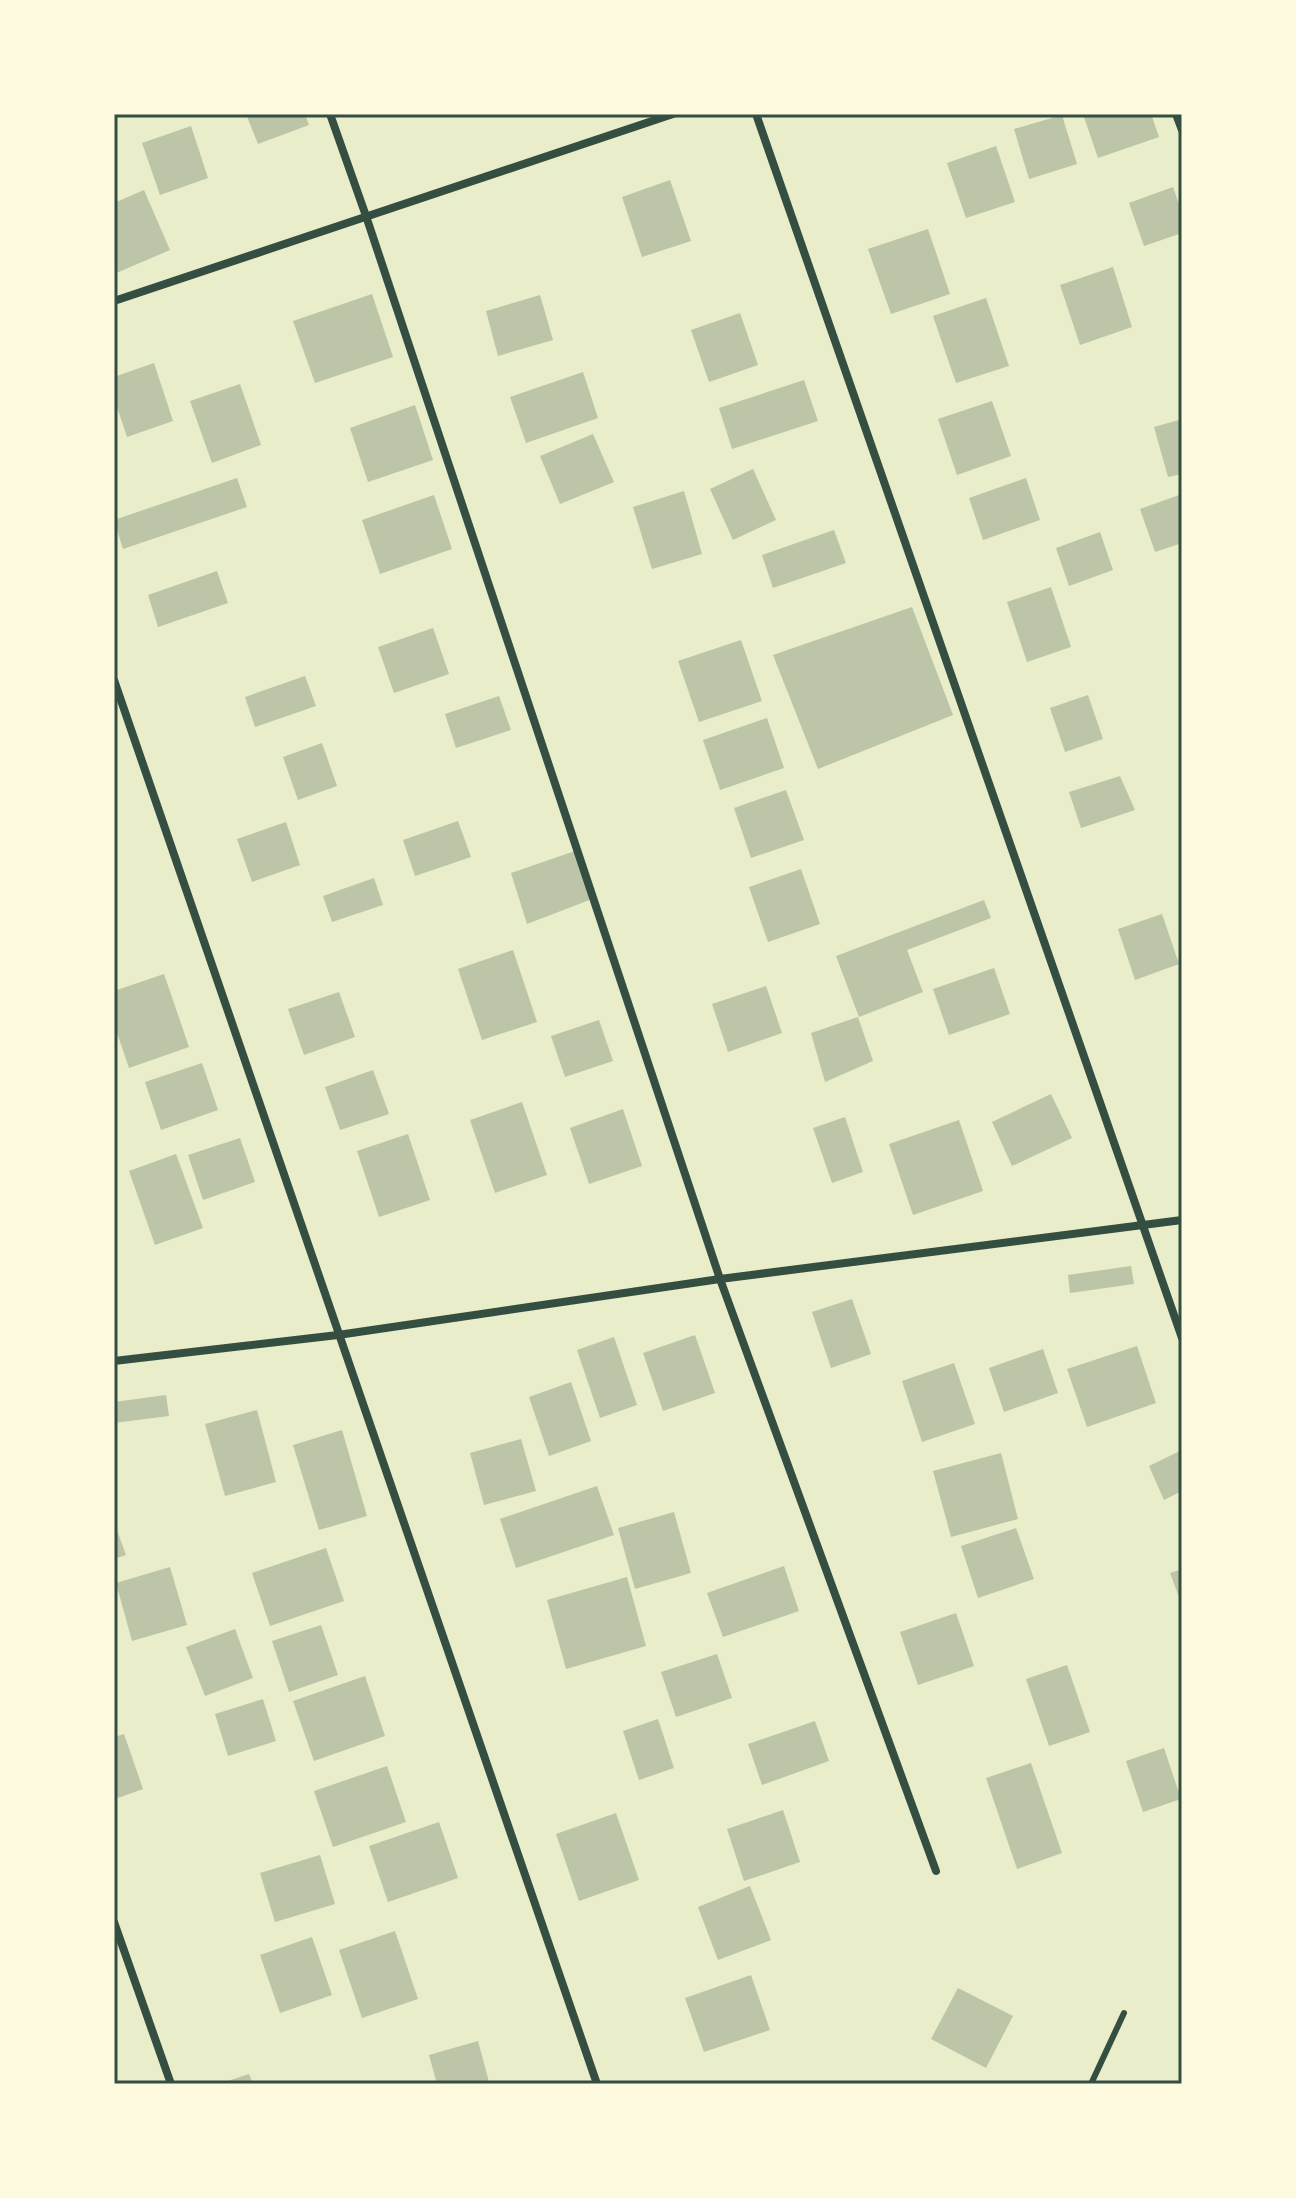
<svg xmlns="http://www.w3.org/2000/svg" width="1296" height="2198" viewBox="0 0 1296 2198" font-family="Inter,sans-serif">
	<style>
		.building { fill: #bcc5a7 }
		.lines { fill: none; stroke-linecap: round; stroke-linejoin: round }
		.service { stroke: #344e41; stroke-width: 6 }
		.minor { stroke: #344e41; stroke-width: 8 }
		.neatline { fill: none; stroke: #344e41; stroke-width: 3 }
	</style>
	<rect width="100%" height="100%" fill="#e9edc9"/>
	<g class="building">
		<path d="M246,114H305L309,125L258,144Z"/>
		<path d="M1083,114H1151L1159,137L1098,158Z"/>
		<path d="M1062,115L1077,164L1029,179L1014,129Z"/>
		<path d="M191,126L208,178L160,195L142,143Z"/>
		<path d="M996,146L1015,202L966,218L947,163Z"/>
		<path d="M670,180L691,241L642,257L622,197Z"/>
		<path d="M1173,187L1182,213V233L1144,246L1129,203Z"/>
		<path d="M144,190L170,250L114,274V203Z"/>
		<path d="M928,229L950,294L891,314L868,249Z"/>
		<path d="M1113,267L1132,327L1080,345L1060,285Z"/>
		<path d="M372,294L393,357L315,383L293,321Z"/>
		<path d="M540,295L553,340L498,356L486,311Z"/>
		<path d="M986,298L1009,366L956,383L933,316Z"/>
		<path d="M740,313L758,365L709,382L691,330Z"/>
		<path d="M154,363L173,421L127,437L114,398V377Z"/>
		<path d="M583,372L598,418L526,443L510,397Z"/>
		<path d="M804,380L818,421L732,449L719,408Z"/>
		<path d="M240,384L261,445L212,463L190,401Z"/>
		<path d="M992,401L1011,456L957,475L938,419Z"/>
		<path d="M415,405L433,460L368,482L350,428Z"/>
		<path d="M1182,419V474L1168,477L1154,427Z"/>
		<path d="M593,434L614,482L560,504L540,456Z"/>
		<path d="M753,469L776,520L733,540L710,489Z"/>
		<path d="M237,478L247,507L123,549L114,520Z"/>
		<path d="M1026,478L1040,520L983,540L969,498Z"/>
		<path d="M684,491L702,554L652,569L633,507Z"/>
		<path d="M1182,494V543L1155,552L1140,509Z"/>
		<path d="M434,495L452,549L380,574L362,520Z"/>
		<path d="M834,530L846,563L773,588L762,555Z"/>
		<path d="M1100,532L1113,570L1069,586L1056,548Z"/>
		<path d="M217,571L228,603L158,627L148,595Z"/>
		<path d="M1051,587L1071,647L1027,662L1007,602Z"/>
		<path d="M912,607L953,715L818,769L773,655Z"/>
		<path d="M433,628L449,674L394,693L378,647Z"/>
		<path d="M741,640L762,701L699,722L678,661Z"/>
		<path d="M305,676L316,706L255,727L245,697Z"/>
		<path d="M1088,695L1103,739L1065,752L1050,708Z"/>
		<path d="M499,696L511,730L456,748L445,714Z"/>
		<path d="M767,718L784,768L720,790L703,740Z"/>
		<path d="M322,743L337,786L298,800L283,757Z"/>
		<path d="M1120,776L1135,810L1081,828L1069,792Z"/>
		<path d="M786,790L804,840L751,858L734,808Z"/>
		<path d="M458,821L471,857L415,876L403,840Z"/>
		<path d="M286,822L300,865L252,882L237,839Z"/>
		<path d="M575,851L592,899L527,924L511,873Z"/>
		<path d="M801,869L820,924L768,942L749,887Z"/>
		<path d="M374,878L383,905L332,922L323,896Z"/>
		<path d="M984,900L991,918L907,950L923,992L859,1017L836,956Z"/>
		<path d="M1162,914L1179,964L1135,980L1118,929Z"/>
		<path d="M513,950L537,1022L482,1040L458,969Z"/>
		<path d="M994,968L1010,1014L949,1035L933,989Z"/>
		<path d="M164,974L189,1047L129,1068L114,1024V991Z"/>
		<path d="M766,986L782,1033L728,1052L712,1004Z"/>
		<path d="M339,992L355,1037L304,1055L288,1009Z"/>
		<path d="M858,1017L873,1061L825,1082L811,1033Z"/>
		<path d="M599,1020L613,1061L565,1077L551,1036Z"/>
		<path d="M202,1063L218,1110L161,1130L145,1082Z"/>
		<path d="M373,1070L389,1114L340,1130L325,1087Z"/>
		<path d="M1051,1094L1072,1138L1012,1166L992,1122Z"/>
		<path d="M522,1102L547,1175L495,1193L470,1120Z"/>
		<path d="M623,1109L642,1166L589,1184L570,1128Z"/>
		<path d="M845,1117L863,1172L832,1183L813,1128Z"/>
		<path d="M959,1120L983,1191L913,1215L889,1144Z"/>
		<path d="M408,1134L430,1200L379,1217L357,1151Z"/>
		<path d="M240,1138L255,1182L203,1200L188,1155Z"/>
		<path d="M176,1154L203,1228L155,1245L129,1171Z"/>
		<path d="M1131,1266L1134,1284L1070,1293L1068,1275Z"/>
		<path d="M852,1299L871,1354L831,1368L812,1312Z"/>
		<path d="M695,1335L715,1393L663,1411L643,1353Z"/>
		<path d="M614,1337L637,1405L600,1418L577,1350Z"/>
		<path d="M1137,1346L1156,1403L1087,1427L1067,1369Z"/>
		<path d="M1043,1349L1058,1393L1004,1412L989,1368Z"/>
		<path d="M954,1363L975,1424L922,1442L902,1381Z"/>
		<path d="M571,1382L591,1441L549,1456L529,1397Z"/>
		<path d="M166,1395L169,1416L114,1423V1402Z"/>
		<path d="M257,1410L276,1482L225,1496L205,1424Z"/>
		<path d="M342,1430L367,1516L319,1530L293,1445Z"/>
		<path d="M521,1439L536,1491L484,1505L470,1453Z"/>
		<path d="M1182,1450V1491L1164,1500L1149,1466Z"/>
		<path d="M1001,1453L1018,1519L951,1537L933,1471Z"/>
		<path d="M597,1486L614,1535L516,1568L500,1519Z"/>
		<path d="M674,1512L691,1573L635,1589L618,1528Z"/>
		<path d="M114,1522L126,1555L114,1559Z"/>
		<path d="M1016,1528L1034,1579L978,1598L961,1546Z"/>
		<path d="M326,1548L344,1601L270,1626L252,1573Z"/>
		<path d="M784,1566L799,1611L723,1637L707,1593Z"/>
		<path d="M170,1567L187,1625L132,1641L116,1583Z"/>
		<path d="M1182,1569V1605L1170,1573Z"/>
		<path d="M627,1577L646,1646L566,1669L547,1600Z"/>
		<path d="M956,1613L974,1666L918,1685L900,1632Z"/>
		<path d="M321,1625L338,1675L289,1692L272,1641Z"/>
		<path d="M235,1629L253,1678L205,1696L186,1647Z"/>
		<path d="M717,1654L732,1698L676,1717L661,1672Z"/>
		<path d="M1067,1665L1090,1732L1049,1746L1026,1679Z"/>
		<path d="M365,1676L385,1736L314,1761L293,1701Z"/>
		<path d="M263,1699L276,1741L228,1756L215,1714Z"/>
		<path d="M658,1719L674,1768L639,1780L623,1731Z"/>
		<path d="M815,1721L829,1761L762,1785L748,1744Z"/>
		<path d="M124,1734L143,1789L118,1798L114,1787V1737Z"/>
		<path d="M1164,1748L1181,1799L1143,1812L1126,1761Z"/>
		<path d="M1031,1763L1062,1853L1017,1869L986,1778Z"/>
		<path d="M387,1766L406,1822L333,1847L314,1791Z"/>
		<path d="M783,1810L800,1862L744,1881L727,1829Z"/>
		<path d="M616,1813L639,1880L579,1901L556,1834Z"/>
		<path d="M439,1822L458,1878L388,1902L369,1846Z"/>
		<path d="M320,1855L335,1904L275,1922L260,1873Z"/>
		<path d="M750,1886L771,1940L718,1960L698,1907Z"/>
		<path d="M395,1931L418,1999L362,2018L339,1950Z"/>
		<path d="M312,1937L332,1995L280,2013L260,1955Z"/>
		<path d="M751,1975L770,2030L704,2052L685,1998Z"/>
		<path d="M958,1988L1013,2016L986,2068L931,2039Z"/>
		<path d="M478,2041L489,2082L482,2084H437L429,2055Z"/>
		<path d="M249,2074L253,2084H222V2083Z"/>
	</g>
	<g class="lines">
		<path class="service" d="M1091,2084L1124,2013"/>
		<g class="minor">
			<path d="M330,114L366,216L720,1279L936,1871"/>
			<path d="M756,114L1182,1338"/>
			<path d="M1176,114L1182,130"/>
			<path d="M114,301L673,114"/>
			<path d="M114,680L597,2084"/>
			<path d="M114,1361L338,1335L720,1279L1182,1220"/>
			<path d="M114,1922L171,2084"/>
		</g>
	</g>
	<rect width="1296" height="2198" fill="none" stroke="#fefae0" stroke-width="232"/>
	<rect x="116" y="116" width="1064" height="1966" class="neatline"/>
</svg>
